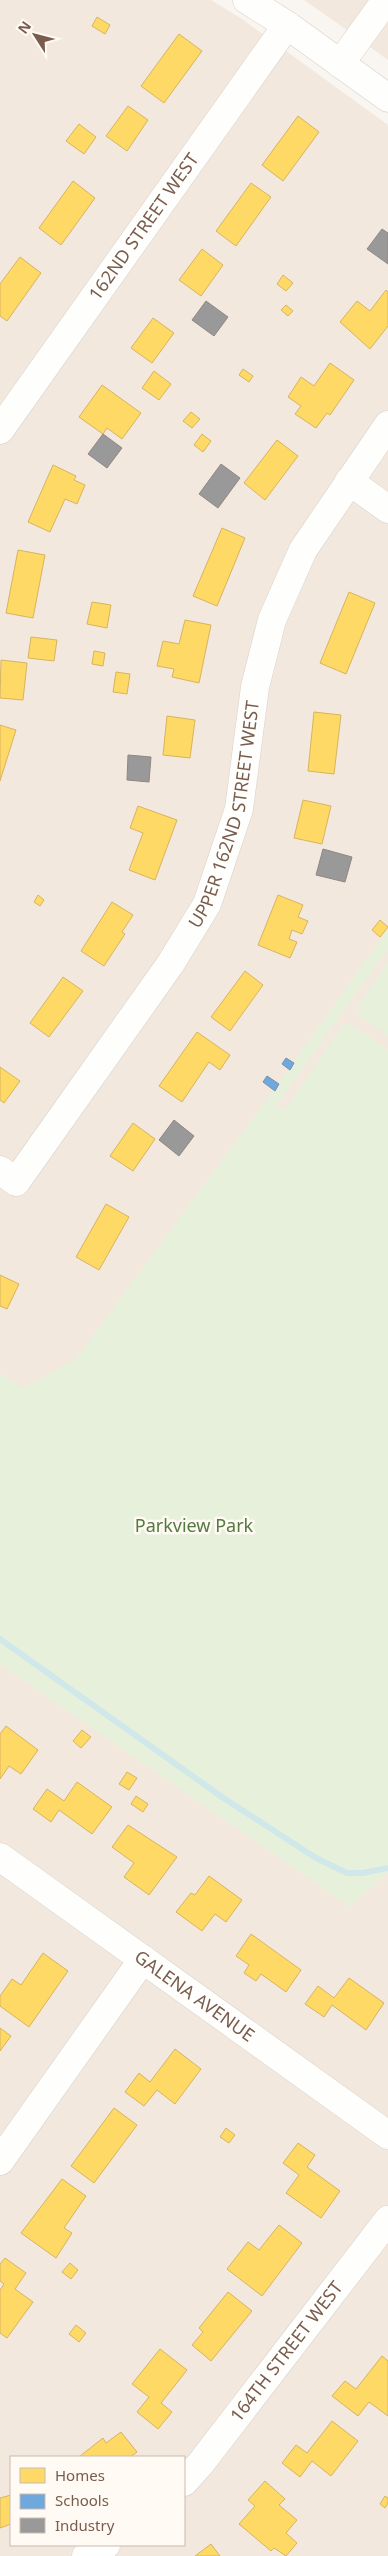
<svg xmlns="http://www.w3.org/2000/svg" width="388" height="2556" viewBox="0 0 388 2556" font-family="'Noto Sans',sans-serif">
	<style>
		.residential { fill: #f2e8de; fill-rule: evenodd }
		.green { fill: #e7f0db }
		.homes { fill: #ffd966; stroke: #d7b45e }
		.schools { fill: #6fa8dc; stroke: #7291b1 }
		.industry { fill: #999; stroke: #908782 }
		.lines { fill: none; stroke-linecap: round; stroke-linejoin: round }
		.stream { stroke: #d0e8ea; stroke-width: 6 }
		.minor-casing { stroke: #d7d1cb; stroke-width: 29 }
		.minor { stroke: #fefefd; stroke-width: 28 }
		.labels { text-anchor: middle; stroke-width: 5; stroke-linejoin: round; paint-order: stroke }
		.street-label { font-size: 18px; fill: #7a5c4d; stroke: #fffaf3 }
		.park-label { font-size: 18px; fill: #537a41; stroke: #fffaf3 }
	</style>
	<rect width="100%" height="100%" fill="#f9f5f0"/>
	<g class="residential">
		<path d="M0,0H211L242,19L388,125V2556H0ZM11,2457H184V2545H11Z"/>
		<path d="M304,0H388V60L337,23Z"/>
	</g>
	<g class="green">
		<path d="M388,929V949L276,1106L284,1111L343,1025L351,1024L388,1050V1873L350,1907L0,1664V1373L22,1388L75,1360L267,1099Z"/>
		<path d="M388,962V1036L360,1016L358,1006Z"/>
	</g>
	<g class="homes">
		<path d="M97,17L110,25L105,34L92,26Z"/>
		<path d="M179,34L202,51L164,103L141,86Z"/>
		<path d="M128,106L148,120L127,151L106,136Z"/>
		<path d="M298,116L319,132L283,181L262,165Z"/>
		<path d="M79,124L96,137L84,154L66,141Z"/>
		<path d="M73,181L95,198L61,245L39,228Z"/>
		<path d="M251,183L271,197L236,246L216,231Z"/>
		<path d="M202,249L223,265L201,296L179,280Z"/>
		<path d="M20,257L41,273L7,321L0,316V284Z"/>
		<path d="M283,275L293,283L286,291L277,284Z"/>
		<path d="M386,290L388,292V326L370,349L340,322L357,301L370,311Z"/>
		<path d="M286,305L293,311L288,316L281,310Z"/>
		<path d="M153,318L174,333L152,363L131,348Z"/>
		<path d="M330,363L354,380L330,415L327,413L316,428L295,414L301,406L288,397L301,377L314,386Z"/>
		<path d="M243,369L253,376L249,382L239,375Z"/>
		<path d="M154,371L171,384L159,400L142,388Z"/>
		<path d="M102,385L141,413L122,439L107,428L103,434L79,417Z"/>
		<path d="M191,412L200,419L192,428L183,421Z"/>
		<path d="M202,434L211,441L203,452L194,445Z"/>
		<path d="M277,440L298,456L265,500L244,483Z"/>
		<path d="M53,465L76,476L74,480L85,485L77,504L65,499L50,532L28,522Z"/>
		<path d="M222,528L245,538L217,606L193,596Z"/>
		<path d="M18,550L45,555L33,618L6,613Z"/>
		<path d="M349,592L375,603L346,674L320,663Z"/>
		<path d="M92,602L111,605L107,628L87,624Z"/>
		<path d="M185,620L211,625L199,683L172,677L174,669L157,666L163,641L179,644Z"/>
		<path d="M31,637L57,640L54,661L28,658Z"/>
		<path d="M94,651L105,653L103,666L92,664Z"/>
		<path d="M1,660L27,663L23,700L0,698Z"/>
		<path d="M116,672L130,674L127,694L113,692Z"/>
		<path d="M314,712L341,715L334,774L308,771Z"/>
		<path d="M167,716L195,720L190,758L163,755Z"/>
		<path d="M0,725L16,730L0,781Z"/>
		<path d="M303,800L331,806L322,844L294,838Z"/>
		<path d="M138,806L177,820L155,880L129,870L143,833L130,828Z"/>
		<path d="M38,895L44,900L40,906L34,902Z"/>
		<path d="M278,895L303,905L298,917L308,921L302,934L292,930L289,939L297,942L290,958L258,945Z"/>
		<path d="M112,902L133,915L122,932L125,934L104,966L81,951Z"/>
		<path d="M380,920L388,927L380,937L372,930Z"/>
		<path d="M245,971L263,985L230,1031L211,1017Z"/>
		<path d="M63,977L83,991L49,1037L30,1023Z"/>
		<path d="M197,1032L230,1055L220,1070L209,1062L182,1102L159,1086Z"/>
		<path d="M0,1067L20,1081L4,1103L0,1100Z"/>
		<path d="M133,1123L155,1139L133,1171L110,1156Z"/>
		<path d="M106,1204L129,1217L99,1270L76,1257Z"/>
		<path d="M0,1275L19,1284L7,1309L0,1306Z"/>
		<path d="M6,1726L38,1750L21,1774L9,1766L0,1779V1734Z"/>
		<path d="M82,1730L91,1737L81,1748L73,1741Z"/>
		<path d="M127,1772L137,1778L129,1790L119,1784Z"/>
		<path d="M77,1782L112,1807L92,1834L59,1810L51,1822L33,1809L47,1789L64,1801Z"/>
		<path d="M136,1796L148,1804L143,1812L131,1804Z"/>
		<path d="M128,1825L177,1857L149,1895L124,1877L134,1863L112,1847Z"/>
		<path d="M209,1876L242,1900L226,1922L215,1914L202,1931L176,1912L191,1893L195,1895Z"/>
		<path d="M251,1934L301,1970L286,1992L261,1974L256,1981L244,1973L249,1965L236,1956Z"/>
		<path d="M43,1953L68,1971L29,2027L0,2006V1996L12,1979L21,1985Z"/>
		<path d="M349,1978L384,2003L366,2030L332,2005L324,2017L305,2004L318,1986L334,1998Z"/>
		<path d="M0,2028L11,2036L0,2051Z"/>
		<path d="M175,2049L201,2069L175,2104L157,2090L144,2106L125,2092L139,2073L150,2082Z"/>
		<path d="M114,2108L137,2125L94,2183L71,2166Z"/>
		<path d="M226,2128L235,2135L229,2143L220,2137Z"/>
		<path d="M298,2143L315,2155L307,2167L340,2191L321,2218L286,2193L299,2175L283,2163Z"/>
		<path d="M62,2179L86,2196L64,2228L72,2233L56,2258L21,2233Z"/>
		<path d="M279,2225L302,2243L262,2296L227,2269L248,2242L259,2250Z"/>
		<path d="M5,2258L26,2273L15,2289L33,2302L7,2338L0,2333V2290L4,2284L0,2281V2264Z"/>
		<path d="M70,2263L78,2270L71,2279L62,2272Z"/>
		<path d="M228,2292L252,2311L211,2361L192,2345L203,2332L199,2328Z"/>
		<path d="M76,2325L86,2333L79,2342L69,2334Z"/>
		<path d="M160,2349L187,2370L161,2403L172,2412L158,2429L137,2412L149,2397L132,2384Z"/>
		<path d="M382,2356L388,2361V2416L369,2402L358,2416L332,2396L345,2381L356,2389Z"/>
		<path d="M332,2421L358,2441L331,2476L312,2461L300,2477L282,2463L296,2445L307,2453Z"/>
		<path d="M121,2432L137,2452L130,2457H79L103,2438L106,2443Z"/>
		<path d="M265,2481L285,2499L279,2505L297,2520L286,2533L297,2543L286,2556L274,2548L271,2551L239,2524L255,2506L248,2500Z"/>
		<path d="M11,2495V2524L0,2528V2498Z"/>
		<path d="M385,2496L388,2498V2503L385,2508L380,2504Z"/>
		<path d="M211,2544L220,2556H195Z"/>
	</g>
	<g class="schools">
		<path d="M286,1058L294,1063L290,1070L282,1064Z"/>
		<path d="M267,1076L279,1084L275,1091L263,1082Z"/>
	</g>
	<g class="industry">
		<path d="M382,229L388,233V264L367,249Z"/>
		<path d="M206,301L228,317L214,336L192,320Z"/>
		<path d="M103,434L122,448L107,468L88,454Z"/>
		<path d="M221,464L240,478L218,508L199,494Z"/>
		<path d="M128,755L151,757L149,782L127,780Z"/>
		<path d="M323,849L352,857L345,882L316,875Z"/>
		<path d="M174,1120L194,1136L179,1156L159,1140Z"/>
	</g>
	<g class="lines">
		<path class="stream" d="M0,1639L222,1797L316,1858L347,1873H363L388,1868"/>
		<defs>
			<g id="minor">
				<path d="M247,0L287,25L388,98"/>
				<path d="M340,64L386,0"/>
				<path id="s1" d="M0,430L287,25"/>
				<path d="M349,481L388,509"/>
				<path id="s2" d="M0,1170L16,1182L171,963L207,904L239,809L255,687L272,620L303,550L388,425"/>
				<path id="s3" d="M0,1857L388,2135"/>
				<path d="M0,2161L143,1959"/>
				<path id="s4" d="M184,2482L201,2463L388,2220"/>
				<path d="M86,2556L106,2545"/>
			</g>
		</defs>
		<use href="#minor" class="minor-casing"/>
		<use href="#minor" class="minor"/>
	</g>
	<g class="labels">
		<g class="street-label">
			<text dy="6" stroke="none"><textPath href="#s1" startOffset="249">162ND STREET WEST</textPath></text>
			<text dy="6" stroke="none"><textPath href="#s2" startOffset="449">UPPER 162ND STREET WEST</textPath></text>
			<text dy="6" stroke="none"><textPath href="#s3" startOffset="239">GALENA AVENUE</textPath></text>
			<text dy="6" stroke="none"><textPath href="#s4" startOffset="166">164TH STREET WEST</textPath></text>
		</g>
		<g class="park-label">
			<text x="194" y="1532">Parkview Park</text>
		</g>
	</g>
	<rect x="10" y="2456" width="175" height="90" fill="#fffaf3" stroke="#cabbb1"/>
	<rect x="20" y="2468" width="25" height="15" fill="#ffd966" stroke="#cabbb1"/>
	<text x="55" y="2481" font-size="15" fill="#7a5c4d">Homes</text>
	<rect x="20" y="2494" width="25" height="15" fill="#6fa8dc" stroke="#cabbb1"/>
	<text x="55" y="2506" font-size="15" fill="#7a5c4d">Schools</text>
	<rect x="20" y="2518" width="25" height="15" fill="#999999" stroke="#cabbb1"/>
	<text x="55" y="2531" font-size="15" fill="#7a5c4d">Industry</text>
	<g transform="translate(35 35) rotate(306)" stroke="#fffaf3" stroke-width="4" paint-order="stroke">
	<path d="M0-4L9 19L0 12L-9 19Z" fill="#7a5c4d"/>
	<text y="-8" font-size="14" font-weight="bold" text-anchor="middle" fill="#7a5c4d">N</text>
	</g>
</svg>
